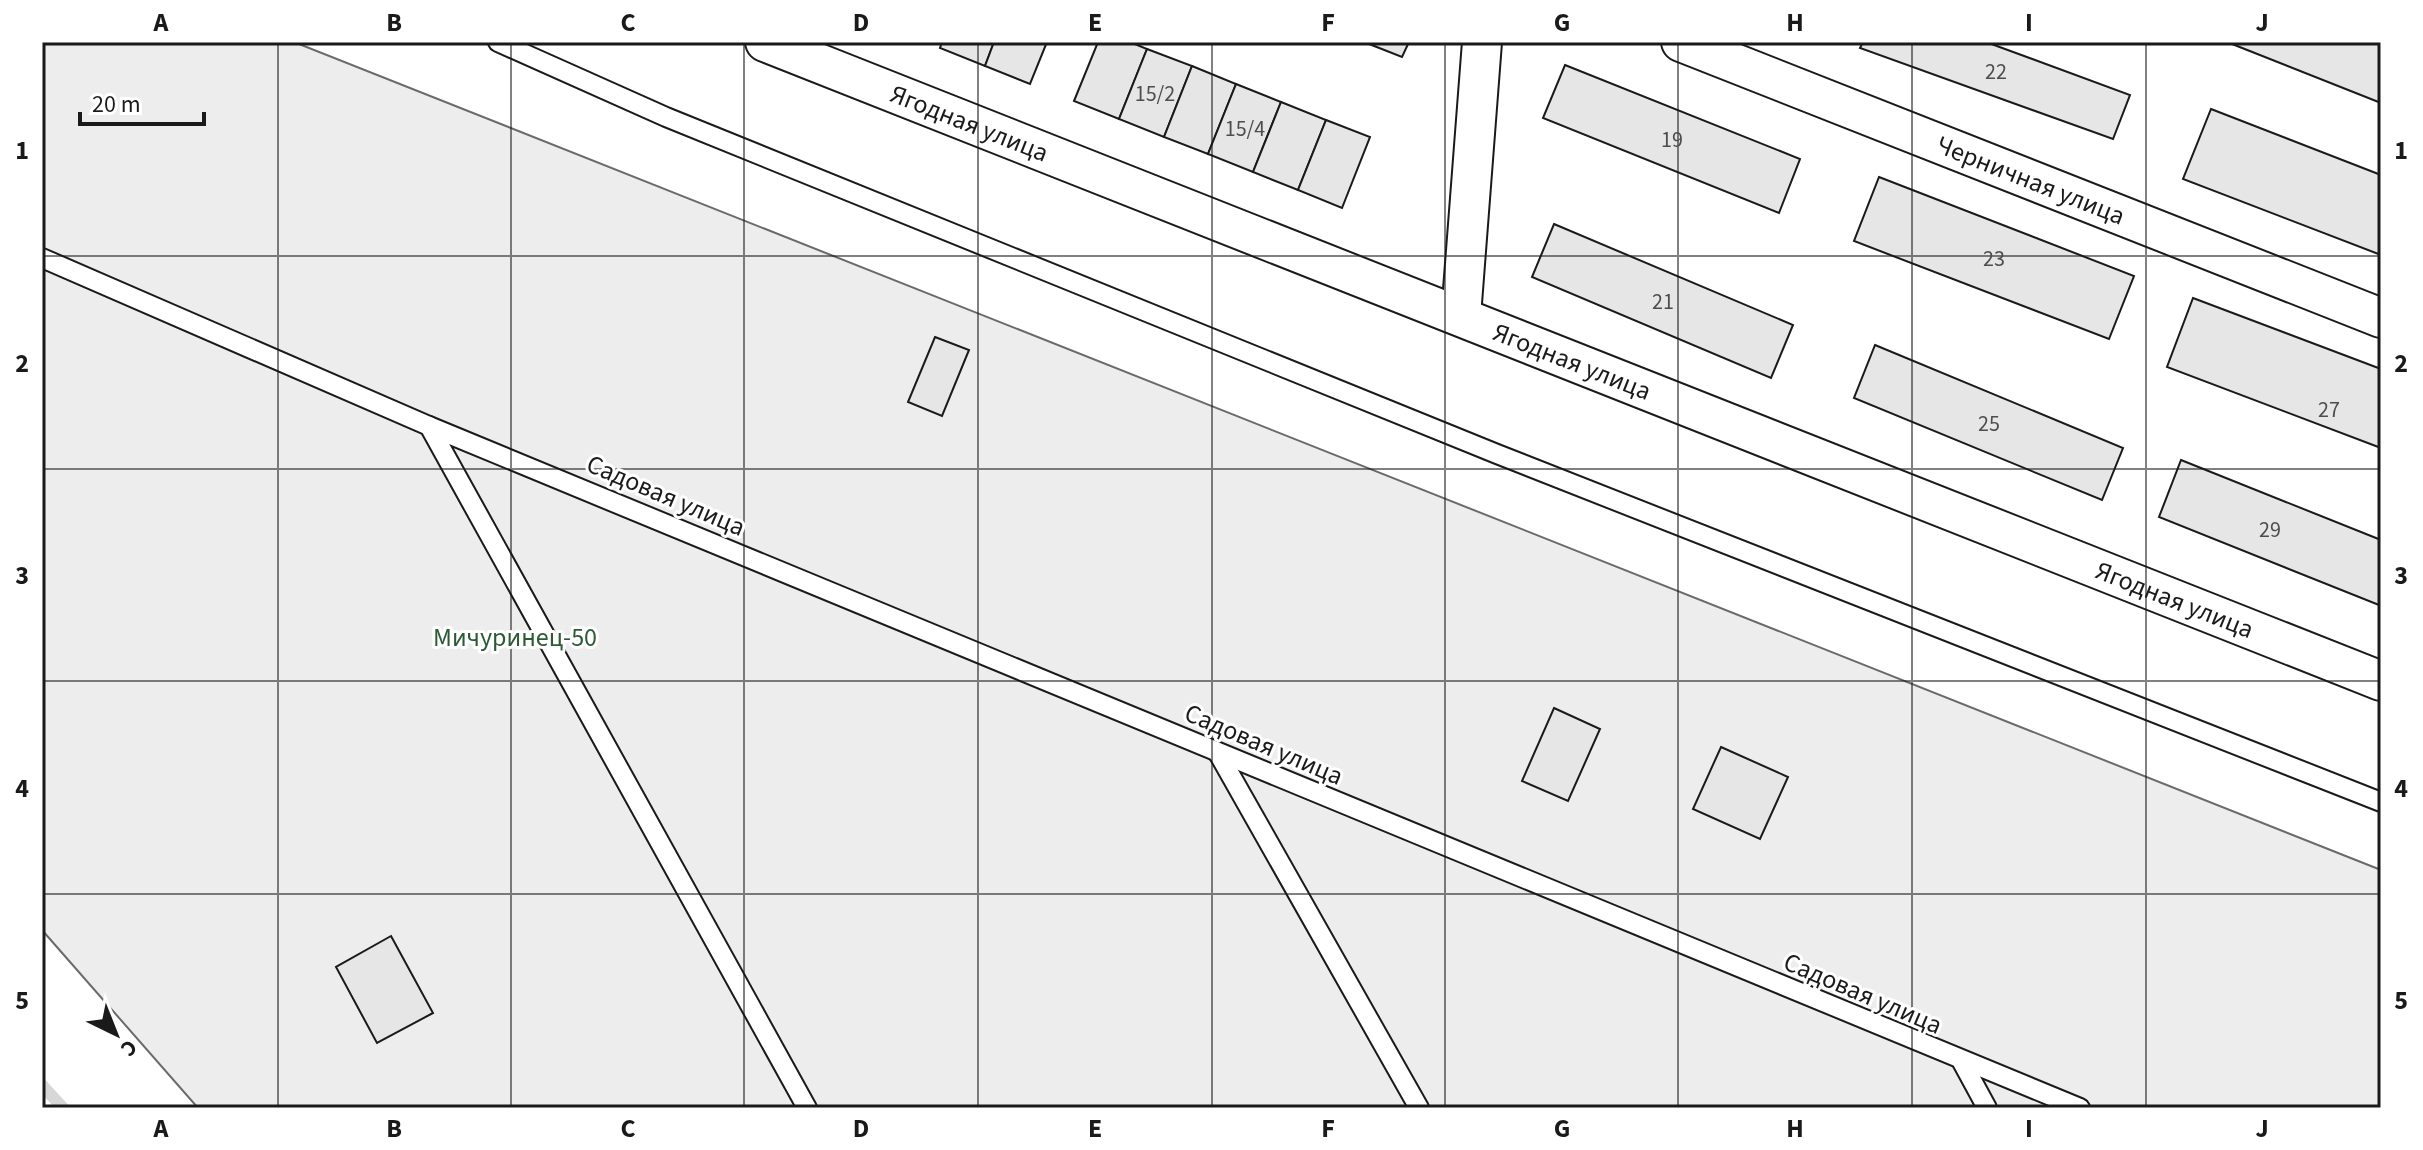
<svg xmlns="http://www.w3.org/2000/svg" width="2423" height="1150" viewBox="0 0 2423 1150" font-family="'Source Sans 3',sans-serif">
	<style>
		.built { fill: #ededed; stroke: #6a6a6a; stroke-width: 2 }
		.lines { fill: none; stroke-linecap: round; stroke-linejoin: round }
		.stream { stroke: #d7d7d7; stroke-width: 12 }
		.building { fill: #e6e6e6; stroke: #1a1a1a; stroke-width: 2 }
		.service-casing { stroke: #1a1a1a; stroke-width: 22 }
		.minor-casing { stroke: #1a1a1a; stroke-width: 42 }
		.service { stroke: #fff; stroke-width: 18 }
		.minor { stroke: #fff; stroke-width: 38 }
		.grid { fill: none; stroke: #1a1a1a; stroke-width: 2; stroke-opacity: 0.55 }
		.labels { text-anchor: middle; stroke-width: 6; stroke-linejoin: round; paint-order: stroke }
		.number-label { font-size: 22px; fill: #4d4d4d }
		.street-label { font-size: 26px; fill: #1a1a1a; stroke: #fff }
		.park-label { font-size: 26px; fill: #2b5a34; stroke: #fff }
		.neatline { fill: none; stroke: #1a1a1a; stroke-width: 3 }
		.grid-label { font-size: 26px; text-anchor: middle; font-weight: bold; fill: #1a1a1a }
	</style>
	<rect width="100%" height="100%" fill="#fff"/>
	<path class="built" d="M42,42H294L2381,870V1108H198L42,930Z"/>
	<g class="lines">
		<path class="stream" d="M42,1085L63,1108"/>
	</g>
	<g class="building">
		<path d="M942,42H994L985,66L940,48Z"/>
		<path d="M994,42H1047L1030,84L985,66Z"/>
		<path d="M1098,42H1130L1147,49L1119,119L1074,101Z"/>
		<path d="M1364,42H1409L1402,57Z"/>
		<path d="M1863,42H1986L2130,95L2113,139L1860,48Z"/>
		<path d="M2227,42H2381V103Z"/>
		<path d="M1147,49L1192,66L1164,137L1119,119Z"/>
		<path d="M1565,65L1800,159L1779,213L1543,118Z"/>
		<path d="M1192,66L1236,84L1208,154L1164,137Z"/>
		<path d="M1236,84L1281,102L1253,172L1208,154Z"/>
		<path d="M1281,102L1326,120L1298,190L1253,172Z"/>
		<path d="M2211,109L2381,175V255L2183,179Z"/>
		<path d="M1326,120L1370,137L1342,208L1298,190Z"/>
		<path d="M1879,177L2134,276L2109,339L1854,241Z"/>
		<path d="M1554,224L1793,325L1771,378L1532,277Z"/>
		<path d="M2193,298L2381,369V448L2167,367Z"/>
		<path d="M935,337L969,350L942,416L908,402Z"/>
		<path d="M1875,345L2123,448L2102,500L1854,398Z"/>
		<path d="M2181,460L2381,540L2379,605L2159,517Z"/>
		<path d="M1554,708L1600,729L1568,801L1522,781Z"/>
		<path d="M1721,747L1788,777L1760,839L1693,809Z"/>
		<path d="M391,936L433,1013L377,1043L336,967Z"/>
	</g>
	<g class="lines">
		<defs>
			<g id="service">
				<path d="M498,42L666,117L1497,454L2381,802"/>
				<path d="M42,258L429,426L807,1108"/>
				<path d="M429,426L2080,1108"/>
				<path d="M1218,753L1419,1108"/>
				<path d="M1962,1062L1987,1108"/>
			</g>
			<g id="minor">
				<path id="s1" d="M765,42L2381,681"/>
				<path id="s2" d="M1681,42L2381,318"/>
				<path d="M1461,316L1482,42"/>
			</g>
		</defs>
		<use href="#service" class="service-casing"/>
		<use href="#minor" class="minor-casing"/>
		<use href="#service" class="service"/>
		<use href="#minor" class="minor"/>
	</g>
	<path class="grid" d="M278,42V1108M511,42V1108M744,42V1108M978,42V1108M1212,42V1108M1445,42V1108M1678,42V1108M1912,42V1108M2146,42V1108M42,256H2381M42,469H2381M42,681H2381M42,894H2381"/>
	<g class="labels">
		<g class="number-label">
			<text x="1996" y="79">22</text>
			<text x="1155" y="101">15/2</text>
			<text x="1245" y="136">15/4</text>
			<text x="1672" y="147">19</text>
			<text x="1994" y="266">23</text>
			<text x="1663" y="309">21</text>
			<text x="2329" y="417">27</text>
			<text x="1989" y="431">25</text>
			<text x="2270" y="537">29</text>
		</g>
		<g class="street-label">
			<text dy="9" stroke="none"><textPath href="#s1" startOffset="220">Ягодная улица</textPath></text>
			<text dy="9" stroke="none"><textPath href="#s2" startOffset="376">Черничная улица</textPath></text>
			<text dy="9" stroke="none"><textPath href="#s1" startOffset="868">Ягодная улица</textPath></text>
			<text transform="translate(666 495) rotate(23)" y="9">Садовая улица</text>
			<text dy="9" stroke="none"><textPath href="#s1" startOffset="1516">Ягодная улица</textPath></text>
			<text transform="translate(1264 744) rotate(23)" y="9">Садовая улица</text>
			<text transform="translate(1863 993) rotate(23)" y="9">Садовая улица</text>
		</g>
		<g class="park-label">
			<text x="515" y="646">Мичуринец-50</text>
		</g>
	</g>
	<rect width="2423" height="1150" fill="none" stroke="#ffffff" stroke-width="88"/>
	<g transform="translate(116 1034) rotate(137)" stroke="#ffffff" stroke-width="6" paint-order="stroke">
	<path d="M0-6L14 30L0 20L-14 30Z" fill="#1a1a1a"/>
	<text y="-12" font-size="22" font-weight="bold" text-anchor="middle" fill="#1a1a1a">С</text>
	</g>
	<path d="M80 112v12h124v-12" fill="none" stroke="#1a1a1a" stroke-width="4"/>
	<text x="92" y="112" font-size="24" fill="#1a1a1a" stroke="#ffffff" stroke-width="6" paint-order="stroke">20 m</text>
	<rect x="44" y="44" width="2335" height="1062" class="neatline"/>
	<g class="grid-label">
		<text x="161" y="31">A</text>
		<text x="394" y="31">B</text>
		<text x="628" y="31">C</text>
		<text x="861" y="31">D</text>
		<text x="1095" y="31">E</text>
		<text x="1328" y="31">F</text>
		<text x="1562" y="31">G</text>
		<text x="1795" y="31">H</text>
		<text x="2029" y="31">I</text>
		<text x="2262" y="31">J</text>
		<text x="22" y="159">1</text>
		<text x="2401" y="159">1</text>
		<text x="22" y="372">2</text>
		<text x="2401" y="372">2</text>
		<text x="22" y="584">3</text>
		<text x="2401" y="584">3</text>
		<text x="22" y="797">4</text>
		<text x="2401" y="797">4</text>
		<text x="22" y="1009">5</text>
		<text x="2401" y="1009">5</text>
		<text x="161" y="1137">A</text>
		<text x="394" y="1137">B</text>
		<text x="628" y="1137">C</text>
		<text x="861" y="1137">D</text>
		<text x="1095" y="1137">E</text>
		<text x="1328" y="1137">F</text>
		<text x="1562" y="1137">G</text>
		<text x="1795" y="1137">H</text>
		<text x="2029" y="1137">I</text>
		<text x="2262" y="1137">J</text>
	</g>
</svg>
